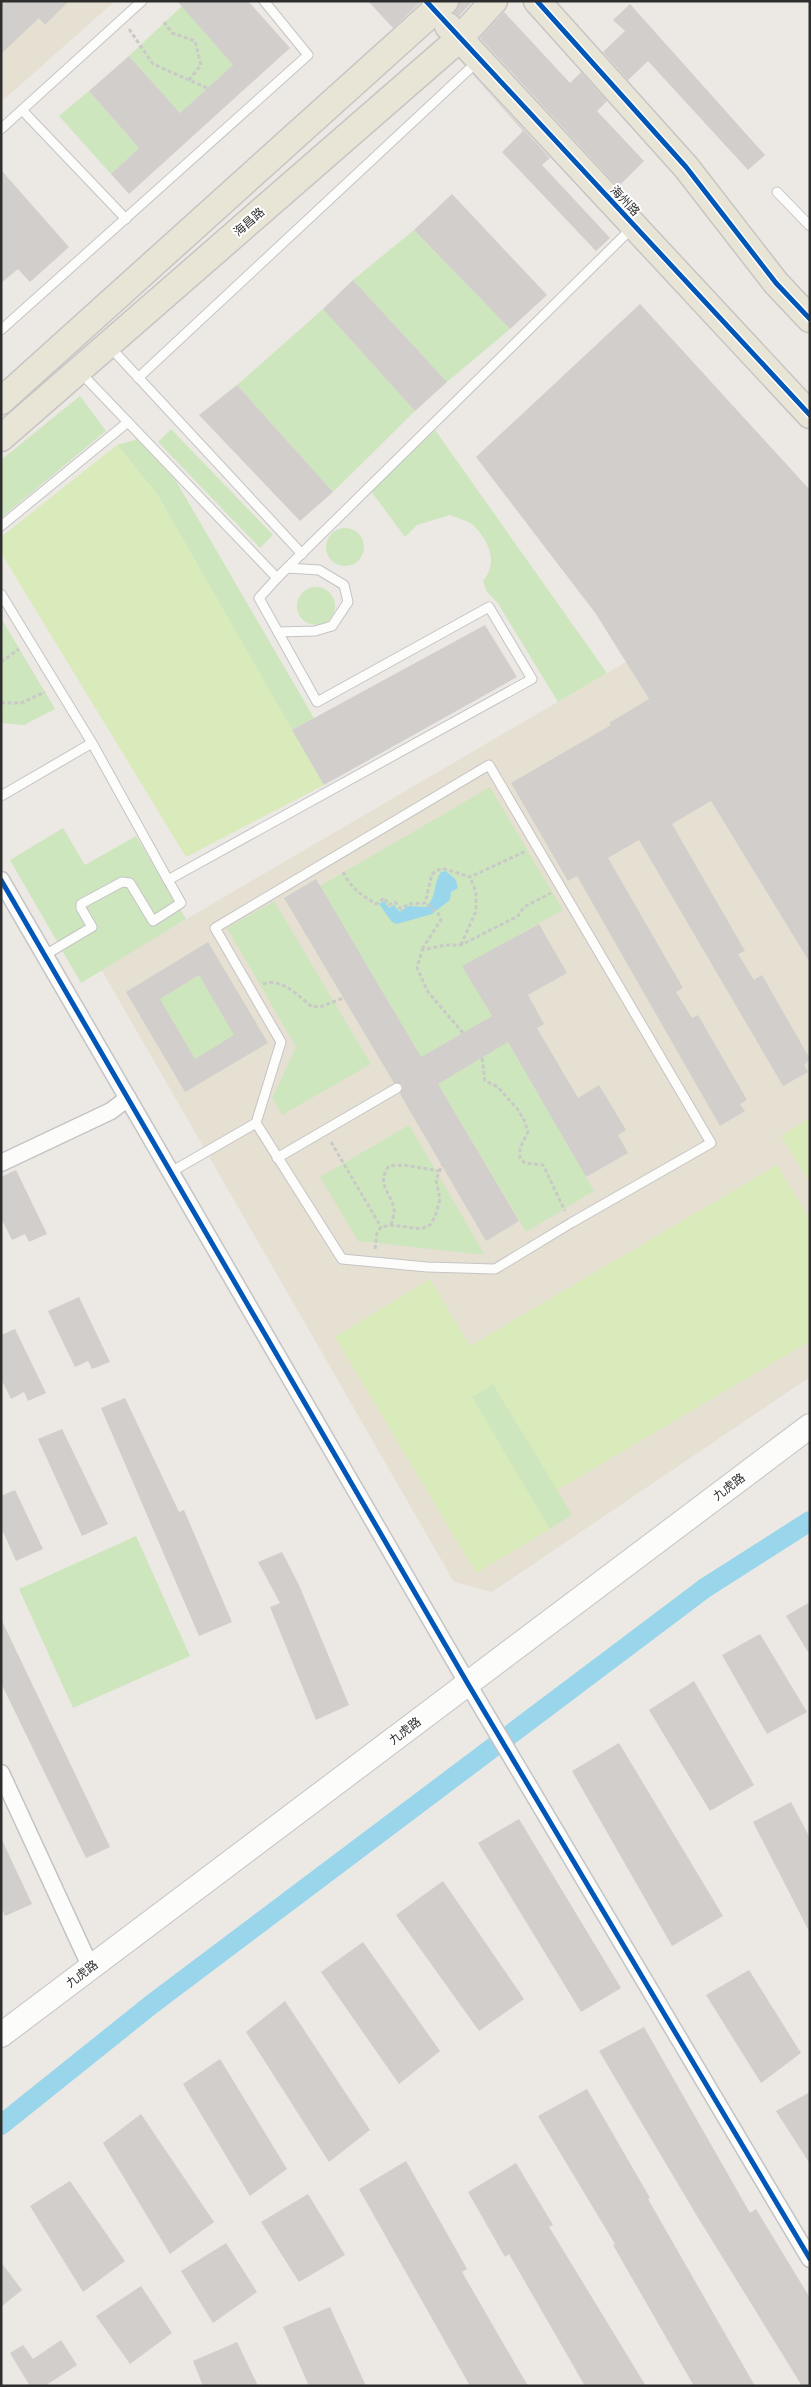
<svg xmlns="http://www.w3.org/2000/svg" width="811" height="2387" viewBox="0 0 811 2387" font-family="'Open Sans','Noto Sans SC',sans-serif">
	<style>
		.education { fill: #e6e0d3 }
		.green { fill: #cee6be }
		.pitch { fill: #d9eabb }
		.water { fill: #99d6ec }
		.lines { fill: none; stroke-linecap: round; stroke-linejoin: round }
		.canal { stroke: #99d6ec; stroke-width: 20 }
		.building { fill: #d1cecb; fill-rule: evenodd }
		.lane-casing { stroke: #c5c4c5; stroke-width: 11 }
		.street-casing { stroke: #c5c4c5; stroke-width: 19 }
		.secondary-casing { stroke: #c5c4c5; stroke-width: 26 }
		.primary-casing { stroke: #c6c5c4; stroke-width: 29 }
		.path { stroke: #c9c9c8; stroke-width: 3; stroke-dasharray: 4 2.5; stroke-linecap: butt }
		.lane { stroke: #fcfcfb; stroke-width: 9 }
		.street { stroke: #fcfcfb; stroke-width: 16 }
		.secondary { stroke: #fcfcfb; stroke-width: 24 }
		.primary { stroke: #e8e4d6; stroke-width: 26 }
		.cycleway-casing { stroke: #fff; stroke-width: 8 }
		.cycleway { stroke: #0057b8; stroke-width: 5 }
		.labels { text-anchor: middle; stroke-width: 4; stroke-linejoin: round; paint-order: stroke }
		.street-label { font-size: 12px; fill: #2e2e2e; stroke: #fff }
	</style>
	<rect width="100%" height="100%" fill="#ece8e4"/>
	<g class="education">
		<path d="M1,1H115L1,102Z"/>
		<path d="M626,662L810,963V1377L492,1592L454,1582L101,969Z"/>
	</g>
	<g class="green">
		<path d="M182,6L233,65L180,113L129,56Z"/>
		<path d="M89,91L139,148L111,174L59,116Z"/>
		<path d="M414,230L510,329L447,382L353,280Z"/>
		<path d="M323,309L415,411L333,492L237,385Z"/>
		<path d="M80,396L106,431L1,518V460Z"/>
		<path d="M171,429L273,535L260,548L158,442Z"/>
		<path d="M435,430L607,673L558,702L497,602L487,592L483,581C498,563 490,543 475,527C470,521 457,518 450,515L417,525L405,537L370,490Z"/>
		<path d="M138,439L176,481L314,718L292,730L157,494L117,445Z"/>
		<circle cx="345" cy="547" r="19"/>
		<circle cx="316" cy="606" r="19"/>
		<path d="M1,618L55,709L24,725L1,723Z"/>
		<path d="M490,787L563,910L463,966L492,1016L421,1057L320,886Z"/>
		<path d="M63,828L85,865L136,836L186,919L81,983L10,860Z"/>
		<path d="M274,901L371,1064L282,1115L272,1098L296,1047L227,928Z"/>
		<path d="M199,975L235,1035L194,1060L158,1000Z"/>
		<path d="M508,1042L594,1191L526,1232L438,1084Z"/>
		<path d="M409,1125L485,1255L358,1241L320,1177Z"/>
		<path d="M493,1384L572,1515L550,1529L471,1397Z"/>
		<path d="M136,1536L190,1656L73,1708L19,1589Z"/>
	</g>
	<g class="pitch">
		<path d="M117,445L157,494L324,785L186,857L1,553V537Z"/>
		<path d="M810,1118V1183L781,1136Z"/>
		<path d="M777,1165L810,1220V1341L557,1490L493,1384L472,1397L550,1529L476,1573L335,1337L430,1279L470,1346Z"/>
	</g>
	<path class="water" d="M446,871L456,880L458,888L451,892L450,900L432,914L397,924L392,922L379,904L384,901L389,908L394,905L400,912L408,906L426,907C437,897 433,884 441,872Z"/>
	<g class="lines">
		<path class="canal" d="M1,2125L152,2004L705,1588L810,1521"/>
	</g>
	<g class="building">
		<path d="M1,1H69L45,25L39,18L1,54Z"/>
		<path d="M177,1H248L290,48L129,194L111,174L139,148L89,91L129,56L180,113L233,65Z"/>
		<path d="M368,1H422L393,28Z"/>
		<path d="M460,1H473L459,16L454,13Z"/>
		<path d="M630,4L765,155L748,170L648,61L628,80L603,52L625,31L613,20Z"/>
		<path d="M504,12L570,83L581,72L607,101L597,111L644,161L618,187L480,38Z"/>
		<path d="M473,75L550,158L542,165L610,238L596,251L502,152L523,131Z"/>
		<path d="M1,170L69,247L30,282L18,269L1,283Z"/>
		<path d="M452,194L547,295L510,329L414,230Z"/>
		<path d="M353,280L447,382L415,411L323,309Z"/>
		<path d="M640,304L810,490V963L711,801L672,824L745,951L738,954L754,980L762,975L810,1059L804,1065L808,1072L783,1086L639,840L608,858L683,988L676,992L692,1018L698,1015L747,1100L740,1104L745,1111L720,1126L577,876L568,881L511,783L611,725L609,723L649,699L596,614L476,457Z"/>
		<path d="M237,385L333,492L300,521L199,415Z"/>
		<path d="M485,625L517,677L324,785L292,730Z"/>
		<path d="M316,879L421,1057L492,1016L462,966L539,924L567,973L528,995L544,1024L537,1028L578,1098L599,1085L626,1130L618,1135L628,1153L586,1177L508,1042L438,1084L519,1221L486,1241L400,1094L403,1088L402,1084L394,1083L284,898Z"/>
		<path d="M208,942L268,1043L185,1092L126,992ZM199,975L234,1035L195,1059L160,999Z"/>
		<path d="M16,1170L47,1234L29,1242L25,1234L12,1240L1,1218V1177Z"/>
		<path d="M79,1297L110,1362L92,1369L88,1361L75,1367L48,1311Z"/>
		<path d="M15,1329L46,1393L28,1401L24,1392L11,1399L1,1379V1335Z"/>
		<path d="M125,1398L179,1512L184,1510L232,1622L199,1636L101,1408Z"/>
		<path d="M62,1429L108,1524L82,1536L38,1439Z"/>
		<path d="M15,1490L43,1549L16,1561L1,1527V1496Z"/>
		<path d="M282,1552L299,1585L349,1705L316,1720L270,1607L280,1603L258,1562Z"/>
		<path d="M810,1602V1655L786,1616Z"/>
		<path d="M1,1619L110,1847L86,1858L1,1683Z"/>
		<path d="M760,1634L807,1712L767,1734L722,1655Z"/>
		<path d="M694,1681L754,1785L710,1811L649,1710Z"/>
		<path d="M619,1743L723,1916L672,1946L572,1771Z"/>
		<path d="M791,1802L810,1838V1933L753,1822Z"/>
		<path d="M519,1819L621,1988L581,2012L478,1843Z"/>
		<path d="M1,1838L32,1904L5,1916L1,1907Z"/>
		<path d="M443,1881L524,1999L479,2031L396,1915Z"/>
		<path d="M363,1942L440,2051L399,2084L321,1972Z"/>
		<path d="M749,1970L801,2053L761,2083L706,1995Z"/>
		<path d="M285,2001L370,2130L329,2162L246,2032Z"/>
		<path d="M644,2027L750,2213L756,2209L810,2298V2386H802L697,2216L599,2051Z"/>
		<path d="M220,2059L287,2169L250,2196L183,2084Z"/>
		<path d="M587,2089L650,2198L648,2199L755,2386H694L613,2245L615,2244L538,2116Z"/>
		<path d="M810,2092V2164L776,2111Z"/>
		<path d="M141,2114L214,2222L170,2254L103,2143Z"/>
		<path d="M406,2161L467,2269L462,2272L528,2386H470L359,2189Z"/>
		<path d="M516,2163L553,2225L549,2227L646,2386H585L509,2254L505,2257L468,2192Z"/>
		<path d="M70,2181L125,2261L83,2292L30,2206Z"/>
		<path d="M308,2194L345,2255L299,2282L261,2222Z"/>
		<path d="M226,2243L257,2292L213,2323L181,2271Z"/>
		<path d="M1,2262L22,2290L1,2307Z"/>
		<path d="M141,2286L172,2333L130,2364L96,2316Z"/>
		<path d="M330,2307L366,2386H309L283,2327Z"/>
		<path d="M61,2340L77,2365L45,2386H30L10,2353L23,2345L33,2359Z"/>
		<path d="M237,2342L258,2386H203L193,2361Z"/>
	</g>
	<g class="lines">
		<defs>
			<g id="lane">
				<path d="M22,110L126,219"/>
				<path d="M1,129L142,1"/>
				<path d="M777,192L810,226"/>
				<path d="M1,330L308,55L264,1"/>
				<path d="M110,347L302,554"/>
				<path d="M138,378L478,61"/>
				<path d="M1,526L128,422"/>
				<path d="M287,568L632,228"/>
				<path d="M277,578L287,568L319,570L344,585L348,602L332,626L315,631L278,632"/>
				<path d="M1,594L92,743"/>
				<path d="M1,796L92,743L168,880"/>
				<path d="M45,955L92,927L81,908V904L122,882L130,883L153,921L181,903L168,880L532,679L489,607L317,702L259,598L277,578L80,372"/>
				<path d="M277,1158L397,1088"/>
				<path d="M171,1172L256,1123L342,1259L427,1267L495,1269L571,1223L711,1143L489,765L215,928L281,1042L256,1123"/>
			</g>
			<g id="street">
				<path d="M1,880L468,1684L810,2259"/>
				<path d="M1,1163L111,1111L128,1098"/>
				<path d="M1,1773L91,1968"/>
			</g>
			<path id="secondary" d="M1,2035L810,1426"/>
			<g id="primary">
				<path d="M537,1L686,167L776,283L810,319"/>
				<path d="M448,26L810,415"/>
				<path d="M1,401L445,1"/>
				<path d="M1,438L459,39L494,1"/>
			</g>
		</defs>
		<use href="#lane" class="lane-casing"/>
		<use href="#street" class="street-casing"/>
		<use href="#secondary" class="secondary-casing"/>
		<use href="#primary" class="primary-casing"/>
		<g class="path">
			<path d="M164,22L172,33L195,41L201,65L189,80"/>
			<path d="M129,29L153,64L207,88"/>
			<path d="M1,662L19,649"/>
			<path d="M1,703H21L45,692"/>
			<path d="M343,872C351,888 361,895 376,904L384,898L389,905L395,902L401,909L408,904L425,903L432,874L442,868L470,877L526,851"/>
			<path d="M461,945L476,911V892L470,877"/>
			<path d="M422,949L441,920L438,913L425,903"/>
			<path d="M263,984C281,977 299,996 312,1007L323,1006L343,998"/>
			<path d="M463,1033L428,992L417,968L422,950L445,945H461L518,916L524,907L551,893"/>
			<path d="M482,1058L485,1081L498,1087L518,1110L524,1120L528,1132L520,1148V1158L525,1163L543,1165L565,1211"/>
			<path d="M331,1142L381,1227"/>
			<path d="M391,1225C392,1221 395,1213 394,1209C392,1194 375,1184 389,1166L404,1165L439,1171"/>
			<path d="M375,1249L377,1233L381,1227L391,1225L421,1229L430,1225L435,1217L440,1199L436,1180L442,1165"/>
		</g>
		<use href="#lane" class="lane"/>
		<use href="#street" class="street"/>
		<use href="#secondary" class="secondary"/>
		<use href="#primary" class="primary"/>
		<defs>
			<g id="cycleway">
				<path d="M426,1L810,415"/>
				<path d="M537,1L686,167L776,283L810,319"/>
				<path d="M1,880L468,1684L810,2259"/>
			</g>
		</defs>
		<use href="#cycleway" class="cycleway-casing"/>
		<use href="#cycleway" class="cycleway"/>
	</g>
	<g class="labels">
		<g class="street-label">
			<text transform="translate(625 201) rotate(47)" y="4">海州路</text>
			<text transform="translate(249 222) rotate(-41)" y="4">海昌路</text>
			<text transform="translate(729 1487) rotate(-37)" y="4">九虎路</text>
			<text transform="translate(405 1731) rotate(-37)" y="4">九虎路</text>
			<text transform="translate(82 1974) rotate(-37)" y="4">九虎路</text>
		</g>
	</g>
	<rect width="811" height="2387" fill="none" stroke="#2e2e2e" stroke-width="5"/>
</svg>
